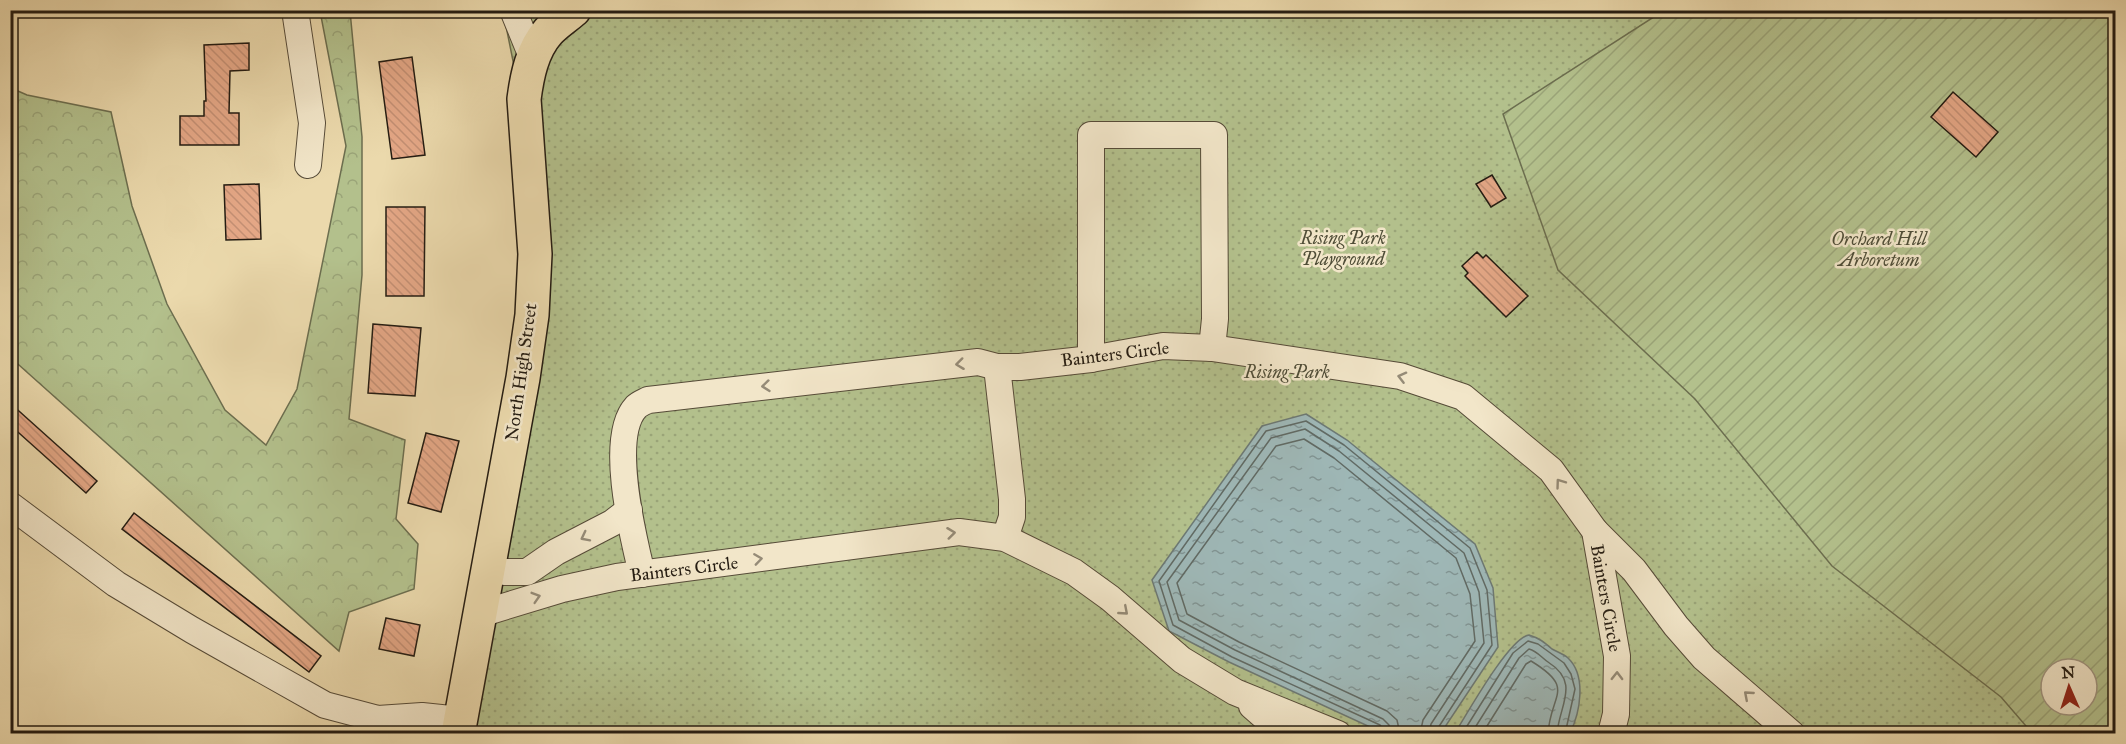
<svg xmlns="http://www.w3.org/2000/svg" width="2126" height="744" viewBox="0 0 2126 744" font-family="'IM FELL Great Primer',serif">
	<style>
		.forest { fill: url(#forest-crowns); stroke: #6c6e4f; stroke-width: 1.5 }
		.park { fill: url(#park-dots); stroke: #6c6e4f; stroke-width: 1.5; fill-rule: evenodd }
		.garden { fill: url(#garden-furrows); stroke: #6c6e4f; stroke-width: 1.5; fill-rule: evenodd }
		.water { fill: url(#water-ripples); stroke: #6d7974; stroke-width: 1.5 }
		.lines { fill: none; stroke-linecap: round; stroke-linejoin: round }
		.shore { stroke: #616a64; stroke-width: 1.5 }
		.building { fill: url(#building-back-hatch); stroke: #241c12; stroke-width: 1.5 }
		.minor-casing { stroke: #564b38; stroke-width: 28 }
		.highway-casing { stroke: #241c12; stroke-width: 36 }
		.minor { stroke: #f2e6c9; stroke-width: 26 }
		.highway { stroke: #ebd9ac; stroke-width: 33 }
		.oneway { stroke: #958b77 }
		.labels { text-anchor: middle; stroke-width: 5; stroke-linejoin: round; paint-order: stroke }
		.park-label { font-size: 18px; font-style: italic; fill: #4f4d37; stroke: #f2e6c9 }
		.street-label { font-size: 18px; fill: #241c12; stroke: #f2e6c9 }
	</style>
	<defs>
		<pattern id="forest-crowns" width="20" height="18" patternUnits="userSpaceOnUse" patternTransform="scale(1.5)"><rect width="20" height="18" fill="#b3c08c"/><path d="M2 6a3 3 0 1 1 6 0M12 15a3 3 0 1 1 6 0" fill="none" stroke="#9aa478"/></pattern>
		<pattern id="park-dots" width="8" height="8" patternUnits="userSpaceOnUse" patternTransform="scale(1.5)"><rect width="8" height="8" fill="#b3c08c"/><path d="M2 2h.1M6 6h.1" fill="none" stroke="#9aa478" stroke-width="1.8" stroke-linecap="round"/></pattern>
		<pattern id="garden-furrows" width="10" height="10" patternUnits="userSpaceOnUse" patternTransform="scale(1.5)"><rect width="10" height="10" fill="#b3c08c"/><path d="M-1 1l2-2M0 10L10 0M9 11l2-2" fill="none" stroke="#9aa478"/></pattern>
		<pattern id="water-ripples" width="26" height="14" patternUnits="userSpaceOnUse" patternTransform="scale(1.5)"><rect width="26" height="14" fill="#9eb7b6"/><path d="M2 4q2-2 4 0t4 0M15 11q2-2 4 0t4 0" fill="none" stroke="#819493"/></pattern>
		<pattern id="building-back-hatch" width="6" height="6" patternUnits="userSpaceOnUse" patternTransform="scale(1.5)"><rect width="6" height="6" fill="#e4a786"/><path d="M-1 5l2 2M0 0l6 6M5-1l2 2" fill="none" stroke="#c38f73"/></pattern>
	</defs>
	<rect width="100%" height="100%" fill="#ebd9ac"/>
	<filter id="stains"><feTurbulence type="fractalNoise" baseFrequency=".00333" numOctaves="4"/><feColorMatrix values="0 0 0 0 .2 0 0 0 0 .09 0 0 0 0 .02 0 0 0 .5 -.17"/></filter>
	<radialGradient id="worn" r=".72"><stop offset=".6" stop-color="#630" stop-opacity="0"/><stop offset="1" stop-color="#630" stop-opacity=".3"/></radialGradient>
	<path class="forest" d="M320,11H350L362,137V275L349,419L405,440L396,519L418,544L414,589L349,612L339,651L10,357L11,88L27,95L111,112L132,206L167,304L225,410L266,445L297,389L346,146Z"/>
	<path class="park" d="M503,11H2115V733L458,734L523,378L526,126ZM2051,669H2087V705H2051Z"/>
	<path class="garden" d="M1663,11H2115V733H2032L2001,697L1832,566L1695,399L1558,270L1503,114ZM2051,669H2087V705H2051Z"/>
	<g class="water">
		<path d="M1306,414L1347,440L1475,544L1493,588L1498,647L1441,733H1383L1229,662L1169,631L1152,580L1262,426Z"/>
		<path d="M1529,635C1539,638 1544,642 1552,649C1557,652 1564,654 1568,658C1587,676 1580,713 1570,733H1455C1467,714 1509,638 1529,635Z"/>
	</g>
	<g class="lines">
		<g class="shore">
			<path d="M1384,734L1383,729L1380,725L1232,657L1173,625L1159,581L1266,431L1306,421L1344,445L1470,548L1487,590L1492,645L1438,728L1436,734"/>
			<path d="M1391,734L1389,725L1383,719L1235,650L1179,620L1167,582L1271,438L1305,429L1339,451L1464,553L1479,592L1484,643L1431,724L1429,734"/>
			<path d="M1400,734L1397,720L1387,711L1239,642L1187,614L1177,583L1276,446L1304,439L1334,458L1456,558L1470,594L1475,641L1423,720L1420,734"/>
			<path d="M1462,734L1513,653L1528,641L1538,644L1564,663L1571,674L1575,689L1565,734"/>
			<path d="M1471,734L1519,658L1529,649C1537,651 1542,658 1548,662C1581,683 1559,705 1557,734"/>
			<path d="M1482,734L1526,664L1531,661C1577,689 1550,694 1548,734"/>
		</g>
	</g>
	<g class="building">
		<path d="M249,43V70L230,71L229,113H239V145H180V116H204V101H206L204,45Z"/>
		<path d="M412,57L425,155L392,159L379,62Z"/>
		<path d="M1953,92L1998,132L1976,157L1931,117Z"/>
		<path d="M1492,175L1506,198L1491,207L1476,184Z"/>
		<path d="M259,184L261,239L226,240L224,185Z"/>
		<path d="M386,207H425L424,296H386Z"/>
		<path d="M1477,252L1483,258L1486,255L1528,296L1506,317L1465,276L1468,273L1462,266Z"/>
		<path d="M373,324L421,328L415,396L368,393Z"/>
		<path d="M10,403L97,481L86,493L10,425Z"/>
		<path d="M426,433L459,441L441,512L408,503Z"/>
		<path d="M134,513L321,656L309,672L122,529Z"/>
		<path d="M386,618L420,625L414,656L379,649Z"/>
	</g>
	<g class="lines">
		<defs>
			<g id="minor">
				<path d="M295,10L312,123L308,165"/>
				<path d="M513,10L533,59"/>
				<path d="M1091,359V135H1214L1215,319L1212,348"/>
				<path d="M997,367L1012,499V517L1005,538"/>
				<path d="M10,505L116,584L192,630L325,705L378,719L422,716L460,720"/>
				<path d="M1595,531L1634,570L1676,626L1704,658L1792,734"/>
				<path d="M489,569L505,572H527L556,552L612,523L629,510"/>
				<path d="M642,574C633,536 608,437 636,407C639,404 644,402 648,400L978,362L997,367H1020L1091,359L1163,346L1212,348L1400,376L1463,397L1551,470L1595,531L1617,656L1616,714L1611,734"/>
				<path d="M480,614L562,589L617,577L959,532L1005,538L1074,572L1110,598L1182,660L1235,692L1338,734"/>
				<path d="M1252,706L1284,734"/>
			</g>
			<path id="highway" d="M458,734L523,378L532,315L535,254L524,99C527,76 532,50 548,32C555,24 566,17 574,10"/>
		</defs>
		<use href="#minor" class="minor-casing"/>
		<use href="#highway" class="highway-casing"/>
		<use href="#minor" class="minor"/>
		<use href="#highway" class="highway"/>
	</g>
	<defs><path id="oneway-chevron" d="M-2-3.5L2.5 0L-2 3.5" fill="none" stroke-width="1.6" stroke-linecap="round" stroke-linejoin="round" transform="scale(1.5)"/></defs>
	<g class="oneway">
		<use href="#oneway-chevron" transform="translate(960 364) rotate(173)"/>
		<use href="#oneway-chevron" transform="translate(1402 377) rotate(-166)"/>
		<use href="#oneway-chevron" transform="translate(766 386) rotate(174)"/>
		<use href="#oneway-chevron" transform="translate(1560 483) rotate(-126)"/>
		<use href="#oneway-chevron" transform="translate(951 533) rotate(-7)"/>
		<use href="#oneway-chevron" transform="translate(585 537) rotate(153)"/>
		<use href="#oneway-chevron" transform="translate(758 559) rotate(-8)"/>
		<use href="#oneway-chevron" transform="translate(536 597) rotate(-17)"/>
		<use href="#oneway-chevron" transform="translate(1124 611) rotate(41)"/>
		<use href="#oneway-chevron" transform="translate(1617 676) rotate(-89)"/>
		<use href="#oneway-chevron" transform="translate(1748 695) rotate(-139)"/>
	</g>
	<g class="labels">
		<g class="park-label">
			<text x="1343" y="244">Rising Park<tspan x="1343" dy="21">Playground</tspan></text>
			<text x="1879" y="245">Orchard Hill<tspan x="1879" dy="21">Arboretum</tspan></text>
			<text x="1287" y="378">Rising Park</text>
		</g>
		<g class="street-label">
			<text transform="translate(1115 354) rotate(-7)" y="6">Bainters Circle</text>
			<text transform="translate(521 372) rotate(-82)" y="6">North High Street</text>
			<text transform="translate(684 569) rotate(-7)" y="6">Bainters Circle</text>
			<text transform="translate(1606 598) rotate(80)" y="6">Bainters Circle</text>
		</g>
	</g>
	<rect width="2126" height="744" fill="none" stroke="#ebd9ac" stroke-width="36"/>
	<rect x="12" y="12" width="2102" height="720" fill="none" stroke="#241c12" stroke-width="3"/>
	<rect x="18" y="18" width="2090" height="708" fill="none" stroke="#241c12" stroke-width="1.5"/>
	<g transform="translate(2069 687) rotate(357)"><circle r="28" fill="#f2e6c9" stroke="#a09580" stroke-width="1.5"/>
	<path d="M0-4.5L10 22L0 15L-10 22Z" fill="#8f2418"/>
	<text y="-9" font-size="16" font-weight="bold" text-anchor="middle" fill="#241c12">N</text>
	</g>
	<rect width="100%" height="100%" filter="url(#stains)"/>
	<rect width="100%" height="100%" fill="url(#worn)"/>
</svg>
